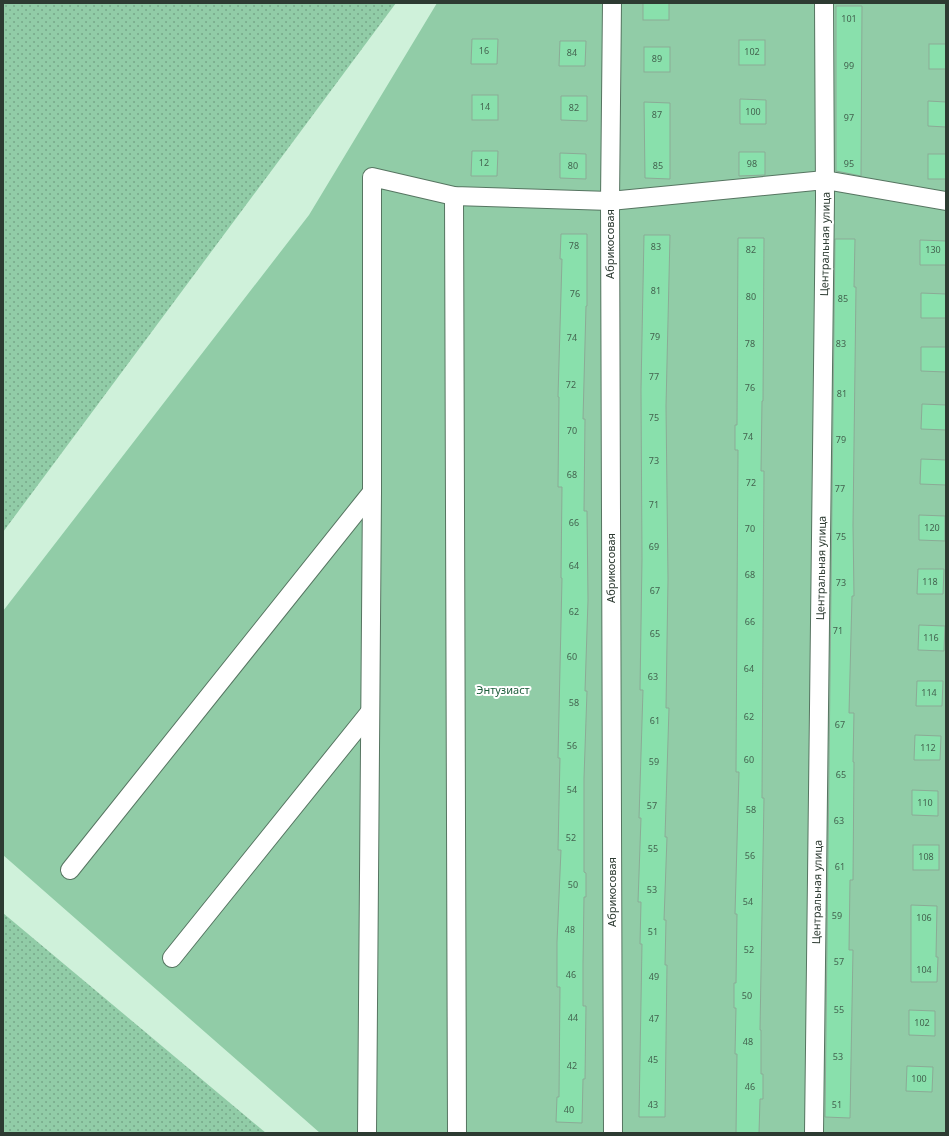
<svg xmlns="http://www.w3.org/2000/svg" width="949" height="1136" viewBox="0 0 949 1136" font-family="'Noto Sans',sans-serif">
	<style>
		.grass { fill: url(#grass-dots) }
		.garden { fill: #91cca7 }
		.building { fill: #89e0ac; stroke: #8bab96 }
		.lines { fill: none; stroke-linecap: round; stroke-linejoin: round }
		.minor-casing { stroke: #567561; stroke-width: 20 }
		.minor { stroke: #fff; stroke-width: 18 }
		.labels { text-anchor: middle; stroke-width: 4; stroke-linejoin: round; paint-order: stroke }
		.number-label { font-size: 9px; fill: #446450 }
		.street-label { font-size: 11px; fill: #2d3b32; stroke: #fff }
		.park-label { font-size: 11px; fill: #1e5e3c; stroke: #fff }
	</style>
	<defs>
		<pattern id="grass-dots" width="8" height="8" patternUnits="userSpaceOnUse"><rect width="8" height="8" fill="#91cca7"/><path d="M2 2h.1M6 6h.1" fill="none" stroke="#77a789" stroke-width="1.8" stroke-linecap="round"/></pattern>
	</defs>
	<rect width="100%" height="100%" fill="#cff1da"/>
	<g class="grass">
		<path d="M3,3H396L3,532Z"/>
		<path d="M3,913L266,1133H3Z"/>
	</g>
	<path class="garden" d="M437,3H946V1133H320L3,855V611L309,215Z"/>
	<g class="building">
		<rect x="643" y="3" width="26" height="17"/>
		<path d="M836,6H862L861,176L836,171Z"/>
		<path d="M472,39H498L497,64H471Z"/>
		<rect x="739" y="40" width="26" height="25"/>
		<path d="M560,41H586L585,66H559Z"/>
		<rect x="929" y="44" width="17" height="25"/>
		<rect x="644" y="47" width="26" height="25"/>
		<rect x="472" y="95" width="26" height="25"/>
		<path d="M561,96H587V121L561,120Z"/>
		<path d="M740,99L766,100V124H740Z"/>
		<path d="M928,101L946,102V127L928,126Z"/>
		<path d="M644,102L670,103V179L645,178Z"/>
		<path d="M472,151H498L497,176H471Z"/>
		<path d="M739,152H765V175L739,176Z"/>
		<path d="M560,153L586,154V179L560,178Z"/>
		<rect x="928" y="154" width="18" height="25"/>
		<path d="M561,234H587V306H586L583,419H585L584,511H587L588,600L585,691H587L584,778V872L586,873V897H584L583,963V1006H586L585,1079H583L582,1123L556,1122L557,1097H559L560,987H557V942L561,850H558L560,758H558L562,578H561L562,487H558L559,397H558L562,259H560Z"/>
		<path d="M644,235H670L666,406L668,579L666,708H669L665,837H667L664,920H666L665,965H667L665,1117H639L642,944H640L641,902H638L641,818H639L643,690H640L642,559L641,389Z"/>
		<path d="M738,238H764L763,401H762L761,471H764L762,798H764L760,1030H761V1074H763V1099H760L759,1133H736L737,1054H735L736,1008H734V983H736L737,914H735L739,772H736L738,450H735V425H737Z"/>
		<path d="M835,239H855L854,287H856L853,525L854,596H852L849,713H854L853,762H854L853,880H850L849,950H853L850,1118L825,1117Z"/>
		<path d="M920,240L946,241V265H920Z"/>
		<path d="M921,293L946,294V318H921Z"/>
		<path d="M921,347H946V372L921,371Z"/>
		<path d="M922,404L946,405V430L921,429Z"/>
		<path d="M921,459L946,460V485L920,484Z"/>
		<path d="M919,515L945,516V541L919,540Z"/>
		<path d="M918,569H944L943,594H917Z"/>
		<path d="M919,625L945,626L944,651L918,650Z"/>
		<path d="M917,681H943L942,706H916Z"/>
		<path d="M915,735L941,736L940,760H914Z"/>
		<path d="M912,790L938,791V816L912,815Z"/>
		<rect x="913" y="845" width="26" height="25"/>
		<path d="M911,905L937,906L936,957H938L937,982H911Z"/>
		<path d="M909,1010L935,1011V1036L909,1035Z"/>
		<path d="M907,1066L933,1067L932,1092L906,1091Z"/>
	</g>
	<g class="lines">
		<defs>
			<g id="minor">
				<path d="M612,3L610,201L613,1133"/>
				<path d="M454,196L457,1133"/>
				<path d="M70,870L372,492"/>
				<path d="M172,958L370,712"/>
				<path d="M367,1133L372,492V177L454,196L610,201L825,180L946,201"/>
				<path d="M814,1133L825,198L824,3"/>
			</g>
		</defs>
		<use href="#minor" class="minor-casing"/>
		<use href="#minor" class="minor"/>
	</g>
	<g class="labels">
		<g class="number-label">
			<text x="849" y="22">101</text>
			<text x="484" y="54">16</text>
			<text x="752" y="55">102</text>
			<text x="572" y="56">84</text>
			<text x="657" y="62">89</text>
			<text x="849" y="69">99</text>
			<text x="485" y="110">14</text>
			<text x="574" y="111">82</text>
			<text x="753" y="115">100</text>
			<text x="657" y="118">87</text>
			<text x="849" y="121">97</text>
			<text x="484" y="166">12</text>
			<text x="752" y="167">98</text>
			<text x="849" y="167">95</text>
			<text x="573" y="169">80</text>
			<text x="658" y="169">85</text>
			<text x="574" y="249">78</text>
			<text x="656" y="250">83</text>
			<text x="751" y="253">82</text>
			<text x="933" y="253">130</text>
			<text x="656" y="294">81</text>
			<text x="575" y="297">76</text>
			<text x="751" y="300">80</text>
			<text x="843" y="302">85</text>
			<text x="655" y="340">79</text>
			<text x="572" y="341">74</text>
			<text x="750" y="347">78</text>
			<text x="841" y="347">83</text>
			<text x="654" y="380">77</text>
			<text x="571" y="388">72</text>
			<text x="750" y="391">76</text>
			<text x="842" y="397">81</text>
			<text x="654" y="421">75</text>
			<text x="572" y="434">70</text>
			<text x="748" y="440">74</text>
			<text x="841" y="443">79</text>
			<text x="654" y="464">73</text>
			<text x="572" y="478">68</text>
			<text x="751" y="486">72</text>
			<text x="840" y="492">77</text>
			<text x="654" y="508">71</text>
			<text x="574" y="526">66</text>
			<text x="932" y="531">120</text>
			<text x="750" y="532">70</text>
			<text x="841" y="540">75</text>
			<text x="654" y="550">69</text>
			<text x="574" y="569">64</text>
			<text x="750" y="578">68</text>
			<text x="930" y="585">118</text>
			<text x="841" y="586">73</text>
			<text x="655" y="594">67</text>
			<text x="574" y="615">62</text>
			<text x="750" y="625">66</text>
			<text x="838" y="634">71</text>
			<text x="655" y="637">65</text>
			<text x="931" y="641">116</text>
			<text x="572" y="660">60</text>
			<text x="749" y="672">64</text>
			<text x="653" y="680">63</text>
			<text x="929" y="696">114</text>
			<text x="574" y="706">58</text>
			<text x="749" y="720">62</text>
			<text x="655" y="724">61</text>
			<text x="840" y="728">67</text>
			<text x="572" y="749">56</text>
			<text x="928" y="751">112</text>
			<text x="749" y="763">60</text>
			<text x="654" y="765">59</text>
			<text x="841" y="778">65</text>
			<text x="572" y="793">54</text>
			<text x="925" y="806">110</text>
			<text x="652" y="809">57</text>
			<text x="751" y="813">58</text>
			<text x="839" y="824">63</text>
			<text x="571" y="841">52</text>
			<text x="653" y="852">55</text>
			<text x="750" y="859">56</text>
			<text x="926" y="860">108</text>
			<text x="840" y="870">61</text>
			<text x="573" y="888">50</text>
			<text x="652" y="893">53</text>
			<text x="748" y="905">54</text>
			<text x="837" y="919">59</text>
			<text x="924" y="921">106</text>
			<text x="570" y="933">48</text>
			<text x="653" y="935">51</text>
			<text x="749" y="953">52</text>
			<text x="839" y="965">57</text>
			<text x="924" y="973">104</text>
			<text x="571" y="978">46</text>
			<text x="654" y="980">49</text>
			<text x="747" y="999">50</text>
			<text x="839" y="1013">55</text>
			<text x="573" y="1021">44</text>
			<text x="654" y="1022">47</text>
			<text x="922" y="1026">102</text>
			<text x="748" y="1045">48</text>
			<text x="838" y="1060">53</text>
			<text x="653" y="1063">45</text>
			<text x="572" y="1069">42</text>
			<text x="919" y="1082">100</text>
			<text x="750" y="1090">46</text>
			<text x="653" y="1108">43</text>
			<text x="837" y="1108">51</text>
			<text x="569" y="1113">40</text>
		</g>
		<g class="street-label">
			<text transform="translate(610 244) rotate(-90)" y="4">Абрикосовая</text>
			<text transform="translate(825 244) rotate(-89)" y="4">Центральная улица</text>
			<text transform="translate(611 568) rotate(-90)" y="4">Абрикосовая</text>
			<text transform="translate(821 568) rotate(-89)" y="4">Центральная улица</text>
			<text transform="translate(612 892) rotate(-90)" y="4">Абрикосовая</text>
			<text transform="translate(817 892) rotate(-89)" y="4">Центральная улица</text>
		</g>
		<g class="park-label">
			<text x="503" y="694">Энтузиаст</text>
		</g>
	</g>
	<rect width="949" height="1136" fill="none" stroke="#2d3b32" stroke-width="8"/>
</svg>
